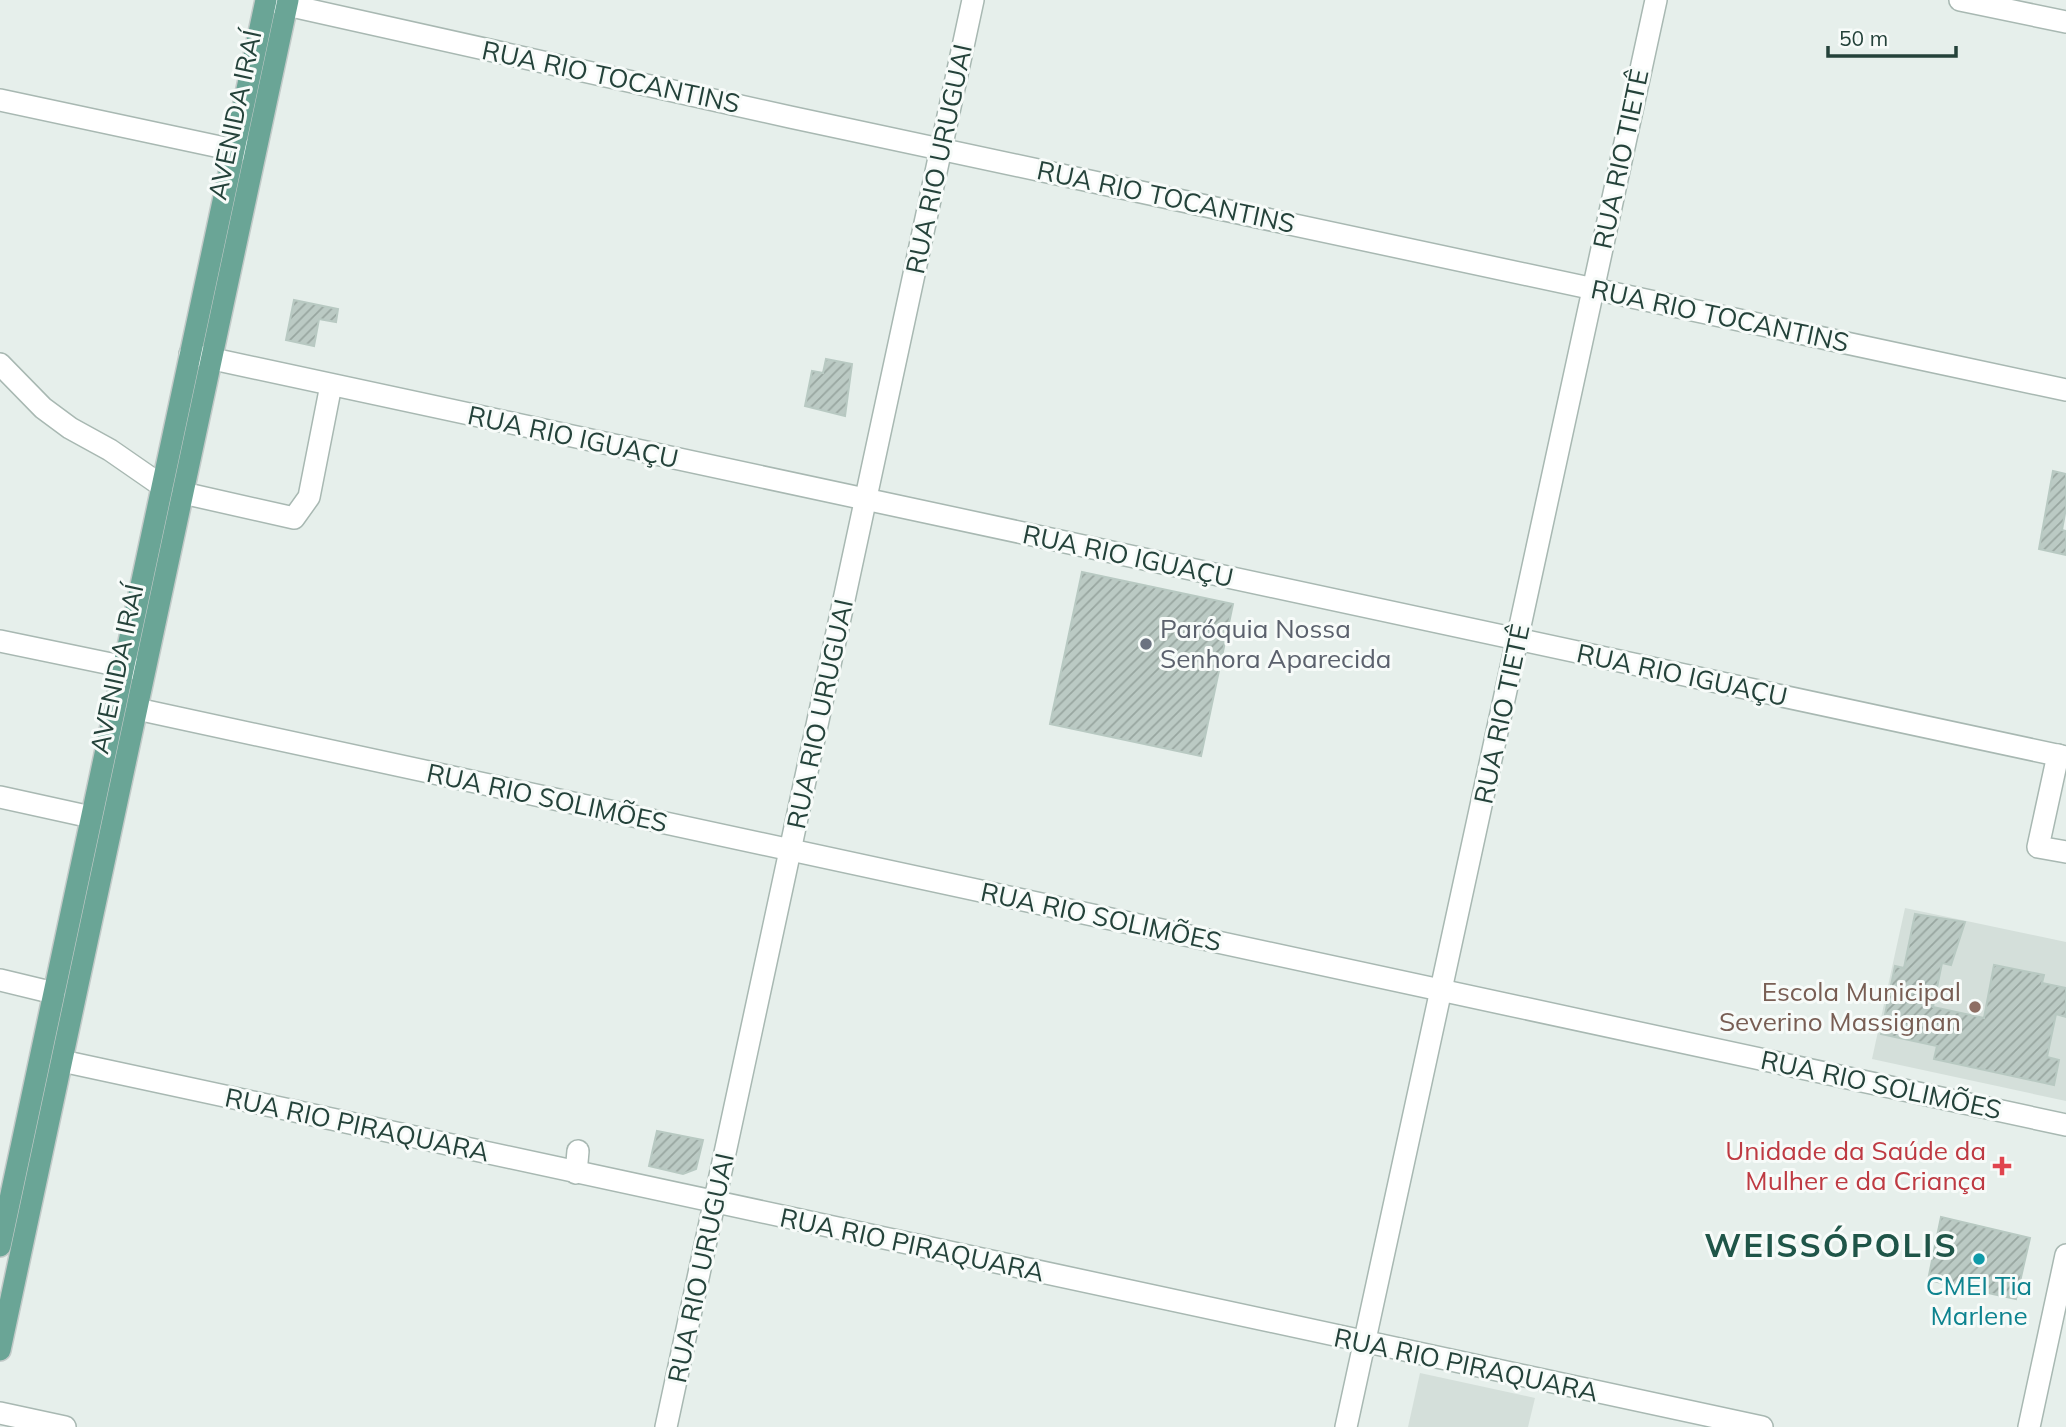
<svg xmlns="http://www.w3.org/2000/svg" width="2066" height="1427" viewBox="0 0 2066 1427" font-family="Mulish,sans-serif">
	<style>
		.built { fill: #d4dfda }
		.building { fill: url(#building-hatch); stroke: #b8c9c2; stroke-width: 2 }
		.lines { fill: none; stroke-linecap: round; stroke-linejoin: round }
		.minor-casing { stroke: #a8b8b2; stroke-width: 24 }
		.major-casing { stroke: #c2cac8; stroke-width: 24 }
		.minor { stroke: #fff; stroke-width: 21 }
		.major { stroke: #6aa596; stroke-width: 21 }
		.worship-dot { fill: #6b7280; stroke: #f7fbf9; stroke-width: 2.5 }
		.education-dot { fill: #8d6e63; stroke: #f7fbf9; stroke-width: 2.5 }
		.health-dot { fill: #e0444e; stroke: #f7fbf9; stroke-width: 2.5 }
		.culture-dot { fill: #0f9aa8; stroke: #f7fbf9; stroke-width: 2.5 }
		.labels { text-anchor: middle; stroke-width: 6; stroke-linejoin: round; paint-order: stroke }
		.street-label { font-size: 26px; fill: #24423a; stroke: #f7fbf9 }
		.worship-label { font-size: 26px; fill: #5b616d; stroke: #f7fbf9; text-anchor: start }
		.education-label { font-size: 26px; fill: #785e54; stroke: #f7fbf9; text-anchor: end }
		.health-label { font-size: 26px; fill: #be3a42; stroke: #f7fbf9; text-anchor: end }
		.culture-label { font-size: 26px; fill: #0d838f; stroke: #f7fbf9 }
		.district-label { font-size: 33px; font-weight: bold; letter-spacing: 2px; fill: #1f5548; stroke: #f7fbf9 }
	</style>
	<defs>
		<pattern id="building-hatch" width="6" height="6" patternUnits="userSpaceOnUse" patternTransform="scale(1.75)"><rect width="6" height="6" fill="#bbcac4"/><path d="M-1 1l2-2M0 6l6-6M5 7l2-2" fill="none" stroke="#98a6a0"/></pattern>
	</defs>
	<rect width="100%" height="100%" fill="#e6efeb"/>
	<g class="built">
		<path d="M1905,908L2066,942V1101L1872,1059Z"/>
		<path d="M1420,1373L1535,1398L1528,1427H1408Z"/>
	</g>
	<g class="building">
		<path d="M294,300L338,309L336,322L319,319L314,346L286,340Z"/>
		<path d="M826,359L852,364L845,416L805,406L812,371L823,373Z"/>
		<path d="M2053,471L2066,474V508L2062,530L2066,531V555L2039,549Z"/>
		<path d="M1082,572L1233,604L1201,756L1050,724Z"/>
		<path d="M1915,914L1965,922L1951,965L1942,963L1933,1007L1984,1018L1994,965L2044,975L2042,983L2066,988V1017L2056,1014L2047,1057L2059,1060L2054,1085L1934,1059L1937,1046L1881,1034L1895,966L1904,968Z"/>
		<path d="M657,1131L703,1140L696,1169L683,1174L649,1166Z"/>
		<path d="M1941,1217L2030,1238L2016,1299L1928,1280Z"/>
	</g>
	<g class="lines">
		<defs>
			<g id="minor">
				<path d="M1960,0L2066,22"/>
				<path d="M269,1L790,117L2066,390"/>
				<path d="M0,100L234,150H252"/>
				<path d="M190,354L2066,757"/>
				<path d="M0,364L43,408L70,428L110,450L162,486"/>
				<path d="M183,493L294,518L309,497L331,385"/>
				<path d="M0,641L140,670"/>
				<path d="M137,709L2066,1125"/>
				<path d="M2058,755L2038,847L2066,852"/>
				<path d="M0,797L91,817"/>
				<path d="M0,980L54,993"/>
				<path d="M62,1061L1762,1427"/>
				<path d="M576,1173L578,1151"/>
				<path d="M0,1413L65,1427"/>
				<path d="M666,1427L973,0"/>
				<path d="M1346,1427L1656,0"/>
				<path d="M2029,1427L2066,1255"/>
			</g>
			<g id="major">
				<path d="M0,1246L266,0"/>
				<path d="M0,1350L288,0"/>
			</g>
		</defs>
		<use href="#minor" class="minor-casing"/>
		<use href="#major" class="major-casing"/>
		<use href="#minor" class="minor"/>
		<use href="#major" class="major"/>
	</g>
	<circle class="worship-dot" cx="1146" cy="644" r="7"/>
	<circle class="education-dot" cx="1975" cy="1007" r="7"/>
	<path class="health-dot" d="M1998.5 1155.5h7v7h7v7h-7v7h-7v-7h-7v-7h7z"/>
	<circle class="culture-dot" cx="1979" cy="1259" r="7"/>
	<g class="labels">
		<g class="street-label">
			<text transform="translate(611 77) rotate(12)" y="9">RUA RIO TOCANTINS</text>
			<text transform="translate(235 115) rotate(-78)" y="9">AVENIDA IRAÍ</text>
			<text transform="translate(939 159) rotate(-78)" y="9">RUA RIO URUGUAI</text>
			<text transform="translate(1621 159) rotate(-78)" y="9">RUA RIO TIETÊ</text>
			<text transform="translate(1166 197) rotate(12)" y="9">RUA RIO TOCANTINS</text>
			<text transform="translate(1720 316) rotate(12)" y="9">RUA RIO TOCANTINS</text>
			<text transform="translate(573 437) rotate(12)" y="9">RUA RIO IGUAÇU</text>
			<text transform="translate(1128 556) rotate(12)" y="9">RUA RIO IGUAÇU</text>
			<text transform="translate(117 669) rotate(-78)" y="9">AVENIDA IRAÍ</text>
			<text transform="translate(1682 675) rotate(12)" y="9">RUA RIO IGUAÇU</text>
			<text transform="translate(820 714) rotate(-78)" y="9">RUA RIO URUGUAI</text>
			<text transform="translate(1502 714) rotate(-78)" y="9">RUA RIO TIETÊ</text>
			<text transform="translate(547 798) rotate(12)" y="9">RUA RIO SOLIMÕES</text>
			<text transform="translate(1101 917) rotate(12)" y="9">RUA RIO SOLIMÕES</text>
			<text transform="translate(1881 1085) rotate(12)" y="9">RUA RIO SOLIMÕES</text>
			<text transform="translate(357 1125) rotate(12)" y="9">RUA RIO PIRAQUARA</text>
			<text transform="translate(912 1245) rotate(12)" y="9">RUA RIO PIRAQUARA</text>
			<text transform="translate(701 1268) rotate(-78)" y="9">RUA RIO URUGUAI</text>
			<text transform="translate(1466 1365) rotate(12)" y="9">RUA RIO PIRAQUARA</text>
		</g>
		<g class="worship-label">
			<text x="1160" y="638">Paróquia Nossa<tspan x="1160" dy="30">Senhora Aparecida</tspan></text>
		</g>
		<g class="education-label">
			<text x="1961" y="1001">Escola Municipal<tspan x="1961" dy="30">Severino Massignan</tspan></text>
		</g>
		<g class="health-label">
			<text x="1986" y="1160">Unidade da Saúde da<tspan x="1986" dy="30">Mulher e da Criança</tspan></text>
		</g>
		<g class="culture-label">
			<text x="1979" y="1295">CMEI Tia<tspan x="1979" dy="30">Marlene</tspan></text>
		</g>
		<g class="district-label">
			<text x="1831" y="1257">WEISSÓPOLIS</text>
		</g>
	</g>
	<path d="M1828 46v10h128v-10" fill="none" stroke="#24423a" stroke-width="3.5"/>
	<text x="1839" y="46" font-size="21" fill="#24423a" stroke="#f7fbf9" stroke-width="5" paint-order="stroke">50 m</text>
</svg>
